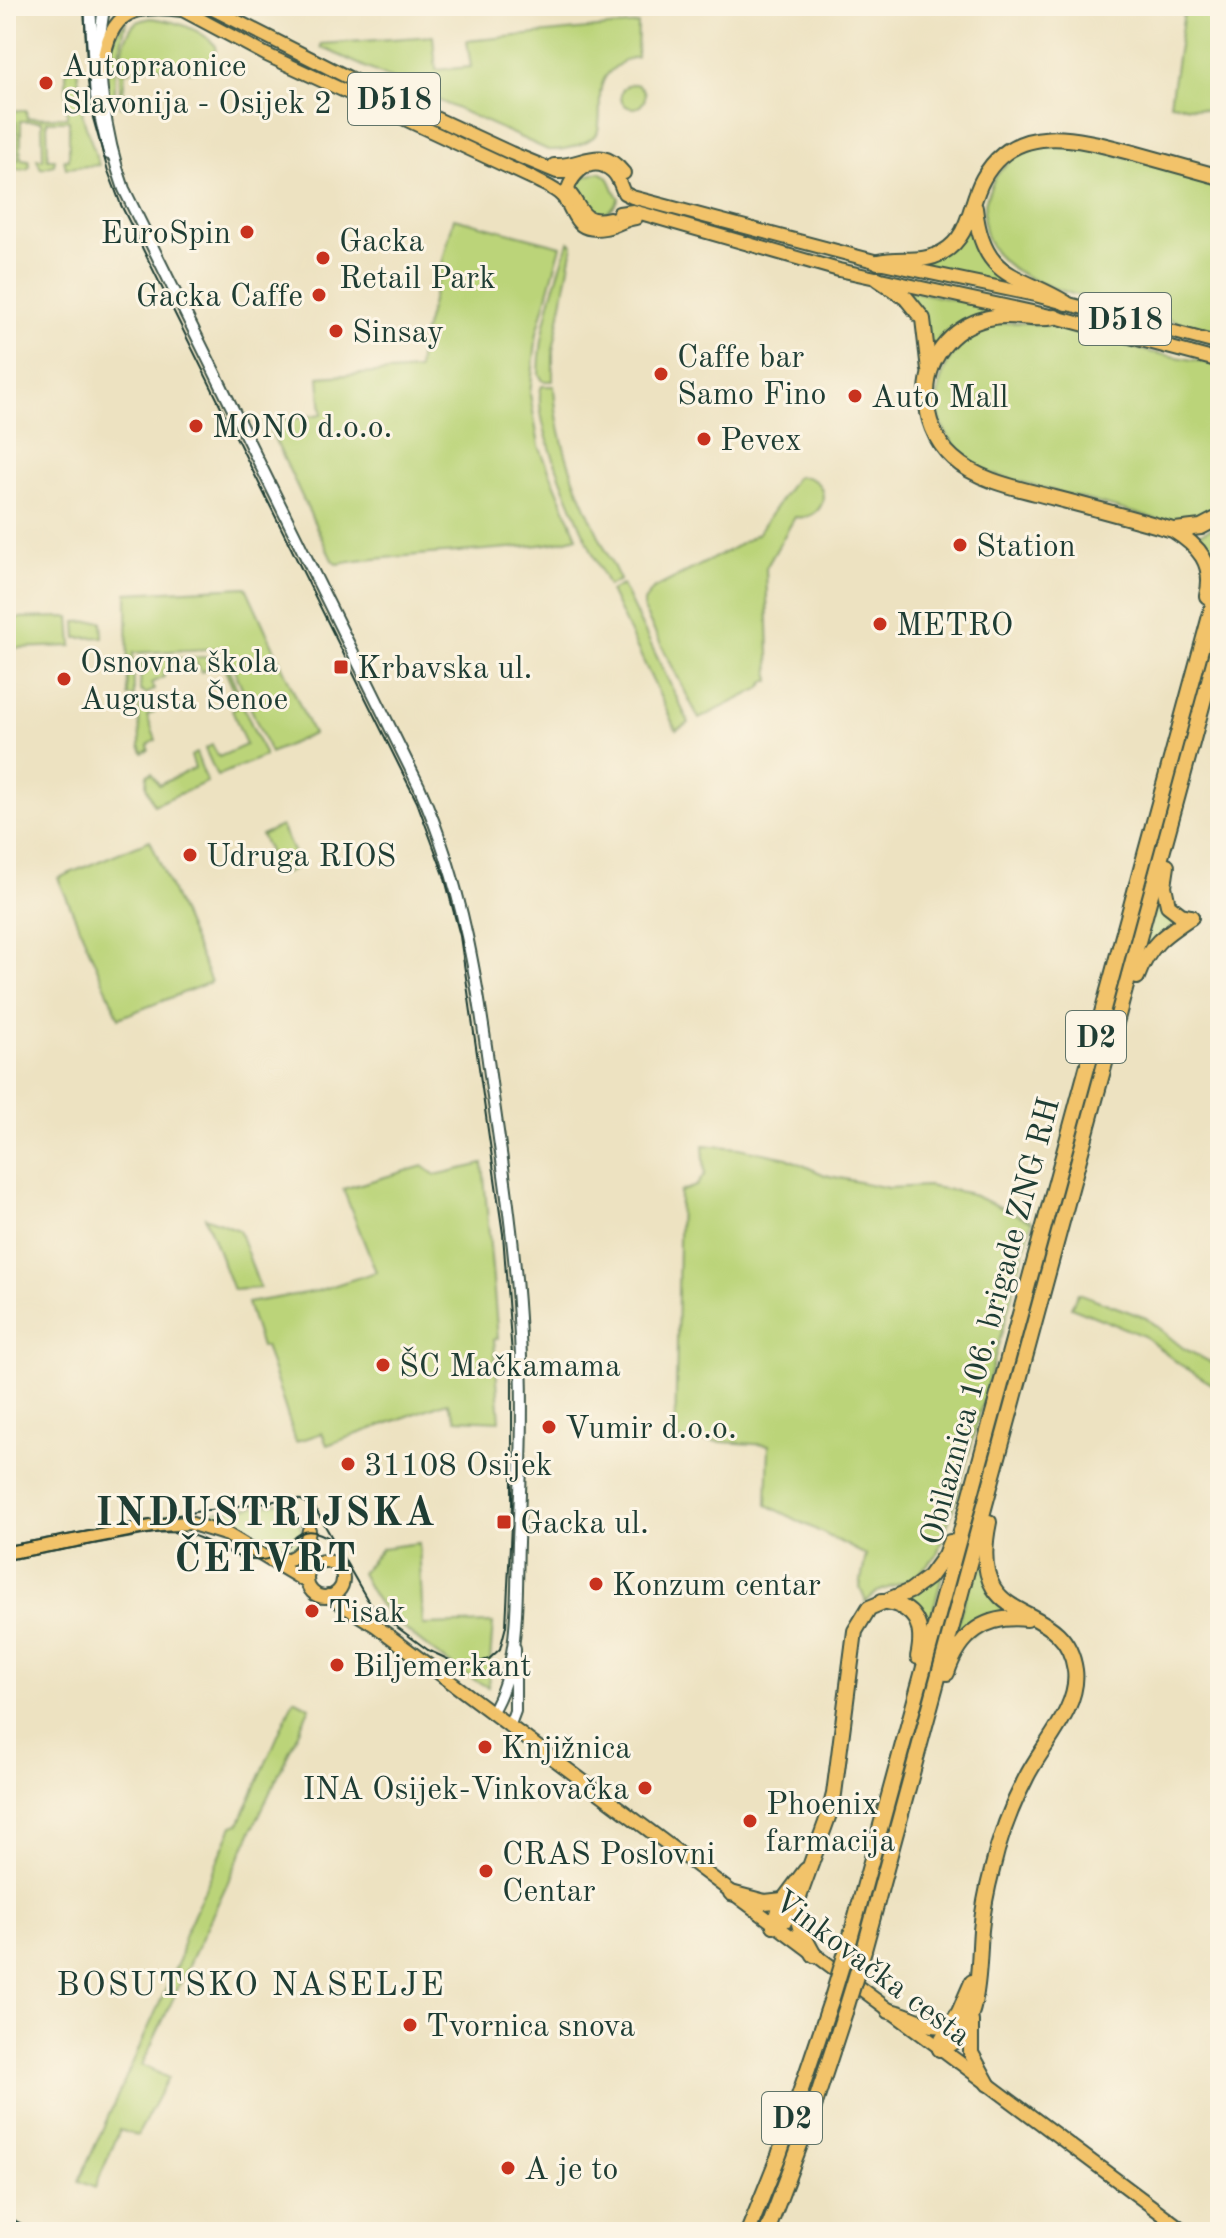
<svg xmlns="http://www.w3.org/2000/svg" width="1226" height="2238" viewBox="0 0 1226 2238" font-family="'Old Standard TT',serif">
	<style>
		.green { fill: #bbd479; stroke: #6d8856; stroke-width: 2 }
		.lines { fill: none; stroke-linecap: round; stroke-linejoin: round }
		.minor-casing { stroke: #3e5649; stroke-width: 14 }
		.major-casing { stroke: #3e5649; stroke-width: 16 }
		.highway-casing { stroke: #3e5649; stroke-width: 18 }
		.minor { stroke: #fff; stroke-width: 10 }
		.major { stroke: #f2c36a; stroke-width: 12 }
		.highway { stroke: #f2c36a; stroke-width: 14 }
		.tram { stroke: #1f3d34; stroke-width: 2 }
		.rail { stroke: #1f3d34; stroke-width: 3 }
		.highway-bridge-casing { stroke: #3e5649; stroke-width: 18; stroke-linecap: butt }
		.highway-bridge { stroke: #f2c36a; stroke-width: 14 }
		.poi-dot { fill: #c8321e; stroke: #fcf5e5; stroke-width: 3 }
		.labels { text-anchor: middle; stroke-width: 6; stroke-linejoin: round; paint-order: stroke }
		.shield { fill: #fcf5e5; stroke: #617469; stroke-width: 2 }
		.shield-label { font-size: 30px; font-weight: bold; fill: #1f3d34 }
		.poi-label { font-size: 32px; fill: #1f3d34; stroke: #fcf5e5; text-anchor: start }
		.street-label { font-size: 32px; fill: #1f3d34; stroke: #fcf5e5 }
		.neighbourhood-label { font-size: 34px; letter-spacing: 2px; fill: #1f3d34; stroke: #fcf5e5 }
		.district-label { font-size: 40px; font-weight: bold; letter-spacing: 2px; fill: #1f3d34; stroke: #fcf5e5 }
	</style>
	<rect width="100%" height="100%" fill="#fcf5e5"/>
	<filter id="ink" filterUnits="userSpaceOnUse"><feTurbulence type="fractalNoise" baseFrequency=".0125" numOctaves="2"/><feDisplacementMap in="SourceGraphic" scale="16" xChannelSelector="R" yChannelSelector="G"/><feConvolveMatrix kernelMatrix="1 2 1 2 8 2 1 2 1" color-interpolation-filters="sRGB"/></filter>
	<filter id="wash" filterUnits="userSpaceOnUse"><feTurbulence type="fractalNoise" baseFrequency=".006" numOctaves="4" result="noise"/><feDisplacementMap in="SourceGraphic" scale="32" xChannelSelector="R" yChannelSelector="G"/><feGaussianBlur stdDeviation="1.8" result="paint"/><feColorMatrix in="noise" values="0 0 0 0 0 0 0 0 0 0 0 0 0 0 0 0 0 1.4 0 .05"/><feComposite in="paint" operator="in"/></filter>
	<g filter="url(#wash)">
		<rect width="100%" height="100%" fill="#ede2c1"/>
		<g class="green">
			<path d="M1185,6H1220V113L1170,103Z"/>
			<path d="M151,18C175,21 200,28 216,46L215,53L201,70L190,72V69L131,65L130,71H125L123,95L129,97L121,106C119,84 118,50 130,30C134,21 143,20 151,18Z"/>
			<path d="M126,22L115,71V105L108,100C106,74 105,41 126,22Z"/>
			<path d="M638,24L637,57C627,58 622,62 614,68C591,85 605,110 597,134C585,145 564,151 548,150L321,47V44L433,36L436,70L471,67L467,41Z"/>
			<path d="M69,67H77L83,117L99,165L66,168L64,159H69V121H47L48,159H55L54,165L41,169L37,159H43L42,121H21V159L29,160L30,166L27,169L13,170L10,161L18,160L16,122H6V111L26,110L27,118L67,117L66,73Z"/>
			<circle cx="633" cy="96" r="12"/>
			<path d="M1054,144L1083,146L1220,181V336C1194,329 1170,318 1144,311C1084,296 950,280 991,186C1002,160 1026,147 1054,144Z"/>
			<path d="M599,172C614,177 610,188 619,198C612,213 596,221 584,205C580,200 580,193 576,188L584,177Z"/>
			<path d="M454,218L561,246L537,333L530,394L539,446L577,537C546,547 516,547 485,550C436,554 386,556 337,564L332,560L267,423L322,414L319,377L418,370L420,347Z"/>
			<path d="M972,222C976,266 996,259 1015,287L919,266Z"/>
			<path d="M569,242L573,245L553,351V381H543L539,374C540,328 554,286 569,242Z"/>
			<path d="M907,290L997,309L933,352Z"/>
			<path d="M1029,323L1052,326L1150,352L1220,365V513L1182,526L988,473C969,461 951,446 942,425C926,385 956,332 998,324C1008,322 1019,323 1029,323Z"/>
			<path d="M542,386H554C557,457 590,517 620,580L608,586C592,552 527,417 542,386Z"/>
			<path d="M796,477C833,473 831,522 795,517L766,568L770,681H766L759,689L699,719L644,611V602L653,589L730,550L758,533Z"/>
			<path d="M1220,524V561L1216,576L1191,534L1201,533Z"/>
			<path d="M622,585L689,723L676,730L610,591Z"/>
			<path d="M246,587L313,734L270,753L225,648L133,653L134,696H128L127,593Z"/>
			<path d="M70,617L72,646L13,648L11,618Z"/>
			<path d="M102,621L103,637L77,638L76,622Z"/>
			<path d="M223,656L241,699L238,700L222,663L201,672L197,663L182,669L179,663L163,671L164,677L151,683L154,690L146,694L140,691L141,665L147,660Z"/>
			<path d="M145,702L154,712L147,716L156,740L148,745L149,750L143,753L140,746L139,706Z"/>
			<path d="M242,703L265,756L217,776L205,749L212,745L219,757L246,745L232,710Z"/>
			<path d="M196,753L207,782L154,805L146,786L147,775L152,773L159,785L195,768L191,756Z"/>
			<path d="M281,826L300,866L280,875L261,835Z"/>
			<path d="M150,840L211,982L119,1018L58,878Z"/>
			<path d="M1158,895L1165,912L1178,922L1145,949L1143,948Z"/>
			<path d="M703,1145L739,1148L787,1158L825,1175L888,1188L927,1186L968,1193L1032,1221L957,1497L937,1554L915,1578L877,1592L866,1602L860,1587L866,1555L767,1505L769,1445L675,1439L680,1192L696,1186L705,1174Z"/>
			<path d="M483,1164L498,1339H494L500,1421L456,1419L447,1402L327,1445L322,1433L296,1442L265,1346L261,1347L247,1303L317,1291L376,1272L343,1189L423,1166L435,1175Z"/>
			<path d="M205,1217L239,1230L260,1288L233,1290Z"/>
			<path d="M1078,1293L1146,1318L1183,1348L1220,1367V1389L1179,1364L1144,1336L1071,1307Z"/>
			<path d="M292,1501L304,1537L293,1550L281,1555C253,1547 233,1526 205,1517L203,1513Z"/>
			<path d="M419,1543L423,1625L493,1623L488,1687C462,1675 399,1628 381,1606C373,1597 367,1584 361,1573L382,1548Z"/>
			<path d="M978,1550L1013,1611L951,1647Z"/>
			<path d="M942,1568L944,1569L927,1634L899,1598Z"/>
			<path d="M294,1699L310,1707L142,2065L168,2078L137,2136L120,2130L95,2188L79,2181L180,1958L184,1936L233,1826L239,1824Z"/>
		</g>
	</g>
	<g filter="url(#ink)">
		<g class="lines">
			<defs>
				<g id="minor">
					<path d="M90,6L96,98L109,154"/>
					<path d="M105,6C92,57 106,140 124,189L419,786C463,885 478,983 492,1090C504,1172 516,1254 520,1336C524,1405 521,1473 518,1542C516,1597 521,1664 491,1713"/>
					<path d="M509,1727L515,1711V1648"/>
				</g>
				<g id="major">
					<path d="M175,6L267,55L534,179C542,184 555,188 562,196C576,211 572,234 605,228C616,226 625,219 636,218"/>
					<path d="M207,6L355,81L511,153L557,172H577"/>
					<path d="M101,75C108,18 124,2 182,10"/>
					<path d="M554,165C583,167 600,142 624,173"/>
					<path d="M567,190C582,205 580,225 609,218"/>
					<path d="M566,202C565,179 589,152 612,171C619,177 620,185 624,193L632,197L878,262L1035,295L1220,344"/>
					<path d="M619,213L633,211L644,214L839,270L1055,317L1220,361"/>
					<path d="M6,1553L160,1525L189,1523L228,1535L307,1582"/>
					<circle cx="325" cy="1579" r="18"/>
					<path d="M278,1562C297,1559 306,1549 309,1530"/>
					<path d="M328,1596L376,1626L1186,2232"/>
				</g>
				<g id="highway">
					<path d="M975,208C983,280 1016,273 1066,303"/>
					<path d="M878,262C900,257 923,264 943,252C971,236 969,204 983,179C1016,118 1084,140 1137,154C1165,162 1192,169 1220,177"/>
					<path d="M878,279L906,298L923,319L929,370"/>
					<path d="M1055,317C1032,322 1016,313 994,317C956,323 928,354 927,392C925,416 935,442 953,458C979,482 1022,489 1055,498C1094,508 1134,519 1173,530C1199,546 1215,564 1207,596"/>
					<path d="M1175,530L1201,527L1220,517"/>
					<path d="M1167,866L1164,886L1168,905L1181,915L1191,917"/>
					<path d="M1137,977C1149,945 1164,935 1191,917"/>
					<path d="M882,1601C916,1606 925,1626 918,1657"/>
					<path d="M947,1673C960,1634 985,1614 1027,1619"/>
					<path d="M731,1893L765,1902L783,1900"/>
					<path d="M795,1908L801,1931L814,1955"/>
					<path d="M774,1925L785,1920L795,1908L828,1817L834,1794L855,1631L869,1608L910,1591L929,1577L945,1555L950,1542"/>
					<path d="M774,1925L779,1906L806,1870"/>
					<path d="M850,1939L1220,579"/>
					<path d="M864,1950L1220,640"/>
					<path d="M889,2011C912,2014 928,2032 951,2023"/>
					<path d="M971,2021V2053L988,2084"/>
					<path d="M940,2049C982,2038 978,1964 981,1930C983,1909 987,1889 992,1870C999,1839 1011,1807 1026,1778C1042,1745 1080,1708 1075,1670C1064,1592 965,1637 989,1522"/>
					<path d="M940,2049L942,2039L959,2012L972,1982"/>
					<path d="M748,2232L779,2155L831,2001"/>
					<path d="M767,2232L812,2113L845,2012"/>
				</g>
			</defs>
			<use href="#minor" class="minor-casing"/>
			<use href="#major" class="major-casing"/>
			<use href="#highway" class="highway-casing"/>
			<use href="#minor" class="minor"/>
			<use href="#major" class="major"/>
			<use href="#highway" class="highway"/>
			<g class="tram">
				<path d="M6,1546L195,1512L289,1499L301,1500L316,1510L367,1599L386,1619L428,1650L456,1663L469,1665L489,1659L500,1649L506,1626L512,1505V1355L503,1234L460,936L444,875L417,802L121,205L108,171L93,118L88,82L84,6"/>
				<path d="M6,1560C40,1554 74,1548 108,1541C132,1537 157,1530 181,1533C209,1536 233,1563 261,1560C296,1557 289,1512 334,1541"/>
			</g>
			<path class="rail" d="M6,2217L38,2232"/>
			<defs>
				<g id="highway-bridge">
					<path d="M831,2001L850,1939"/>
					<path d="M845,2012L864,1950"/>
				</g>
			</defs>
			<use href="#highway-bridge" class="highway-bridge-casing"/>
			<use href="#highway-bridge" class="highway-bridge"/>
		</g>
	</g>
	<g class="poi-dot">
		<circle cx="46" cy="83" r="8"/>
		<circle cx="247" cy="232" r="8"/>
		<circle cx="323" cy="258" r="8"/>
		<circle cx="319" cy="295" r="8"/>
		<circle cx="336" cy="331" r="8"/>
		<circle cx="661" cy="374" r="8"/>
		<circle cx="855" cy="396" r="8"/>
		<circle cx="196" cy="426" r="8"/>
		<circle cx="704" cy="439" r="8"/>
		<circle cx="960" cy="545" r="8"/>
		<circle cx="880" cy="624" r="8"/>
		<rect x="333" y="659" width="16" height="16" rx="4"/>
		<circle cx="64" cy="679" r="8"/>
		<circle cx="190" cy="855" r="8"/>
		<circle cx="383" cy="1365" r="8"/>
		<circle cx="549" cy="1427" r="8"/>
		<circle cx="348" cy="1464" r="8"/>
		<rect x="496" y="1514" width="16" height="16" rx="4"/>
		<circle cx="596" cy="1584" r="8"/>
		<circle cx="312" cy="1611" r="8"/>
		<circle cx="337" cy="1665" r="8"/>
		<circle cx="485" cy="1747" r="8"/>
		<circle cx="645" cy="1788" r="8"/>
		<circle cx="750" cy="1821" r="8"/>
		<circle cx="486" cy="1871" r="8"/>
		<circle cx="410" cy="2025" r="8"/>
		<circle cx="508" cy="2168" r="8"/>
	</g>
	<g class="labels">
		<g class="shield">
			<rect x="348" y="73" width="92" height="52" rx="6"/>
			<rect x="1079" y="293" width="92" height="52" rx="6"/>
			<rect x="1066" y="1011" width="60" height="52" rx="6"/>
			<rect x="762" y="2092" width="60" height="52" rx="6"/>
		</g>
		<g class="shield-label">
			<text x="394" y="109">D518</text>
			<text x="1125" y="329">D518</text>
			<text x="1096" y="1047">D2</text>
			<text x="792" y="2128">D2</text>
		</g>
		<g class="poi-label">
			<text x="62" y="76">Autopraonice<tspan x="62" dy="37">Slavonija - Osijek 2</tspan></text>
			<text x="231" y="243" text-anchor="end">EuroSpin</text>
			<text x="339" y="251">Gacka<tspan x="339" dy="37">Retail Park</tspan></text>
			<text x="303" y="306" text-anchor="end">Gacka Caffe</text>
			<text x="352" y="342">Sinsay</text>
			<text x="677" y="367">Caffe bar<tspan x="677" dy="37">Samo Fino</tspan></text>
			<text x="871" y="407">Auto Mall</text>
			<text x="212" y="437">MONO d.o.o.</text>
			<text x="720" y="450">Pevex</text>
			<text x="976" y="556">Station</text>
			<text x="896" y="635">METRO</text>
			<text x="80" y="672">Osnovna škola<tspan x="80" dy="37">Augusta Šenoe</tspan></text>
			<text x="357" y="678">Krbavska ul.</text>
			<text x="206" y="866">Udruga RIOS</text>
			<text x="399" y="1376">ŠC Mačkamama</text>
			<text x="565" y="1438">Vumir d.o.o.</text>
			<text x="364" y="1475">31108 Osijek</text>
			<text x="520" y="1533">Gacka ul.</text>
			<text x="612" y="1595">Konzum centar</text>
			<text x="328" y="1622">Tisak</text>
			<text x="353" y="1676">Biljemerkant</text>
			<text x="501" y="1758">Knjižnica</text>
			<text x="629" y="1799" text-anchor="end">INA Osijek-Vinkovačka</text>
			<text x="766" y="1814">Phoenix<tspan x="766" dy="37">farmacija</tspan></text>
			<text x="502" y="1864">CRAS Poslovni<tspan x="502" dy="37">Centar</tspan></text>
			<text x="426" y="2036">Tvornica snova</text>
			<text x="524" y="2179">A je to</text>
		</g>
		<g class="street-label">
			<text transform="translate(989 1321) rotate(-75)" y="11">Obilaznica 106. brigade ZNG RH</text>
			<text transform="translate(873 1967) rotate(37)" y="11">Vinkovačka cesta</text>
		</g>
		<g class="neighbourhood-label">
			<text x="251" y="1995">BOSUTSKO NASELJE</text>
		</g>
		<g class="district-label">
			<text x="266" y="1525">INDUSTRIJSKA<tspan x="266" dy="46">ČETVRT</tspan></text>
		</g>
	</g>
	<rect width="1226" height="2238" fill="none" stroke="#fcf5e5" stroke-width="32"/>
</svg>
